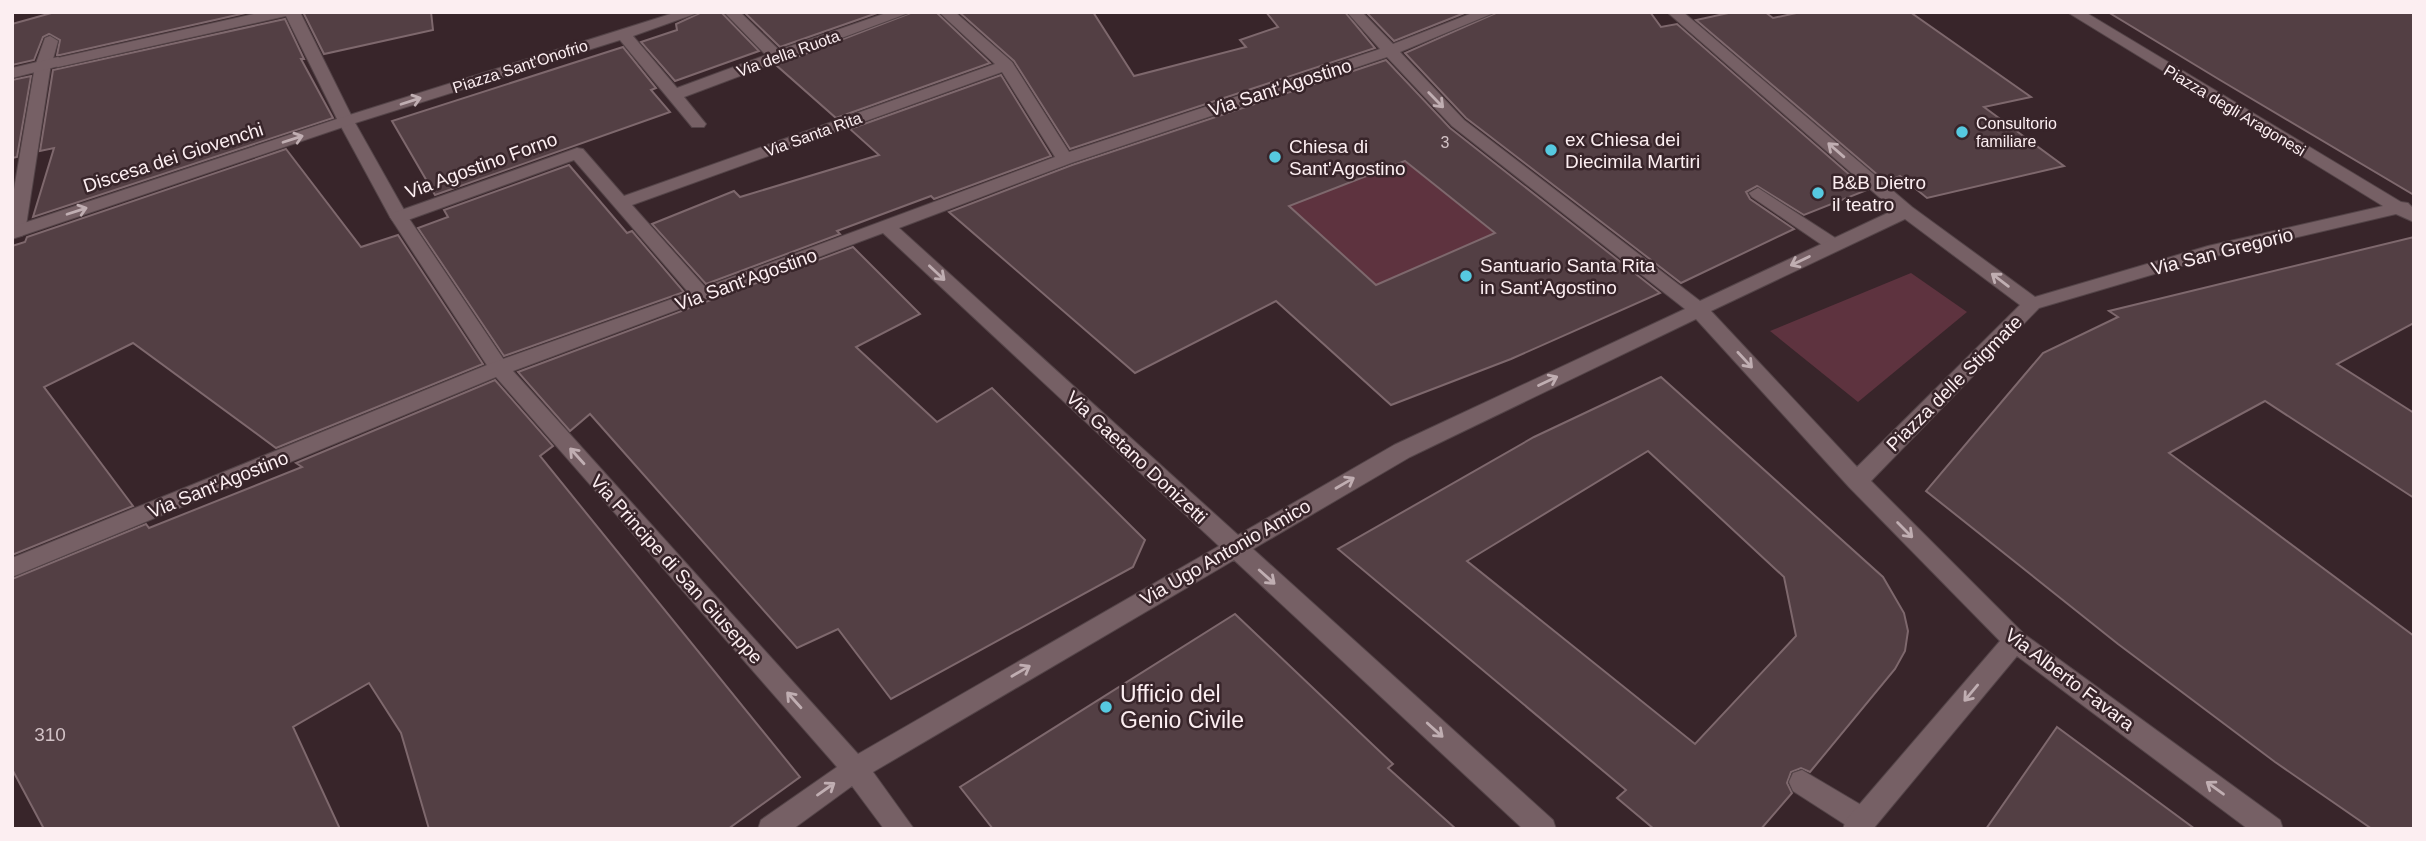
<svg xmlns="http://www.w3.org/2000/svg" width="2426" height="841" viewBox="0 0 2426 841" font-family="Arial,sans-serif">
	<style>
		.green { fill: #5e333f }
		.building { fill: #533f44; stroke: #7e686d; stroke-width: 2; fill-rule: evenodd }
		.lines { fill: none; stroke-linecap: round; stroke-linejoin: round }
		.lane-casing { stroke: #544448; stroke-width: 2 }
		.street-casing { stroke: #544448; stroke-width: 2 }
		.lane { fill: #766065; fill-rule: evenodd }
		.street { fill: #766065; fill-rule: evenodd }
		.oneway { stroke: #c0aeb2 }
		.poi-dot { fill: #56c9e0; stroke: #38252a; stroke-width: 2.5 }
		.labels { text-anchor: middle; stroke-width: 5; stroke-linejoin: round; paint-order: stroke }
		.far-street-label { font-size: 16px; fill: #fceef1; stroke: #38252a }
		.far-poi-label { font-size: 16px; fill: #fceef1; stroke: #38252a; text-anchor: start }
		.number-label { font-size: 16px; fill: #d2c2c6 }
		.street-label { font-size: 19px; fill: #fceef1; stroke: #38252a }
		.poi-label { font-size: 19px; fill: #fceef1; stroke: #38252a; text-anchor: start }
		.near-number-label { font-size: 19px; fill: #d2c2c6 }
		.near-poi-label { font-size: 23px; fill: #fceef1; stroke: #38252a; text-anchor: start }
	</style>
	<rect width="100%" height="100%" fill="#38252a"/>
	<g class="green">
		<path d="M1405,161L1495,233L1376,285L1289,206Z"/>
		<path d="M1911,273L1967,312L1858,402L1770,331Z"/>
	</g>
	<g class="building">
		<path d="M55,12H250L60,55H57L60,40L49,34L43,37L34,60L12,65V24Z"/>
		<path d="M303,12H431L433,30L324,54Z"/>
		<path d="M702,12H721L759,51L675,81L641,42L677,30L676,24Z"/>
		<path d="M744,12H880L780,47Z"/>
		<path d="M913,12H936L990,63L836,118L776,65Z"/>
		<path d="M959,12H1093L1134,76L1246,47L1240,40L1278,27L1266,12H1345L1375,48L1070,149L1014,61Z"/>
		<path d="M1366,12H1467L1394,41Z"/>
		<path d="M1498,12H1650L1661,27L1677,24L1867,190L1804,215L1757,186L1746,192L1750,199L1794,229L1681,283L1466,118L1405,53Z"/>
		<path d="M1733,12H1765L1773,18L1801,12H1910L2031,97L1984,107L2064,166L1927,198L1900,176L1886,182L1696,20Z"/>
		<path d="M2108,12H2414V195L2220,80Z"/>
		<path d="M285,19L304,59H301L333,118L33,217L54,148L40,151L53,70Z"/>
		<path d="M623,47L656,88L651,90L670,112L435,195L392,121Z"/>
		<path d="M1386,60L1450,128L1660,293L1511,359L1391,405L1276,301L1135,373L949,212L1072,165ZM1405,161L1495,233L1376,285L1289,206Z"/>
		<path d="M1001,75L1051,156L934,199L931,196L837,231L840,234L706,284L652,224L734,191L740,197L879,155L850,129Z"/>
		<path d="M31,76L17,157L12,158V80Z"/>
		<path d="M286,149L361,247L398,235L483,364L276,448L133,343L44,387L133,506L12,555V246L25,242L27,237Z"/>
		<path d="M569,165L627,233L632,231L684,292L504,356L418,228L448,217L444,210Z"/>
		<path d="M2414,237V323L2337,364L2414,413V498L2265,401L2169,453L2414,636V829H2372L2275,762L2118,644L1926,491L2043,353L2118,317L2109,311Z"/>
		<path d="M853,247L920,314L856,347L937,422L992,388L1145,540L1133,567L891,699L838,629L797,648L590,414L570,431L518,372Z"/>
		<path d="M1661,377L1883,577L1904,613L1908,631L1905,651L1895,669L1810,772L1801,768L1791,772L1787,783L1792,793L1761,829H1654L1617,798L1626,790L1338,549L1534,437ZM1648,451L1784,577L1796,636L1695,744L1467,561Z"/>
		<path d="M495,380L553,446L540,456L800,777L728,829H429L401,733L369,683L293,727L340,829H44L12,769V579L146,524L149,528L302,467L296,463Z"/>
		<path d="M1235,614L1393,764L1388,768L1456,829H993L960,787Z"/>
		<path d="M2057,727L2195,829H1986Z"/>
	</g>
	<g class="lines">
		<defs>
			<g id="lane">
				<path d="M263,12H300L354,121L408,217L506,363L509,368L506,373H492L390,217L338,121L286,16L58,67L51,64L25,232L22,236L12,237V201L35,66L45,38L50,36L58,41L53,59Z"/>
				<path d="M1758,188L1840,241L1843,245L1840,249H1828L1752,197L1749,193Z"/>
				<path d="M1802,770L1873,812L1877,821L1873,829H1852L1793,791L1789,782L1793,773Z"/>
			</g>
			<g id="street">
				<path d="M677,12H700L633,36L677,88L766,55L724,12H740L779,50L889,12H911L684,97L706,124L704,127H692L620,40L352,124L12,239V227L340,118Z"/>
				<path d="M939,12H955L1012,62L1069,152L1380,49L1347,12H1362L1393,44L1475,12H1496L1400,52L1464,120L1700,301L1894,210L1667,12H1683L1912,207L2035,297L2208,246L2383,206L2067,12H2085L2401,202L2408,203L2414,209V222L2396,214L2212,257L2039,308L1871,481L2024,634L2280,820L2283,829H2248L2017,656L1873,829H1843L1846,820L2000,641L1849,487L1696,319L1410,457L1253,549L1553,820L1556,829H1523L1234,560L873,772L914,829H884L852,786L793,829H758L761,820L837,767L496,377L12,577V558L492,363L689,293L574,160L405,221H393L390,217L393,213L577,148L583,149L624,196L995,64ZM1387,57L1452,126L1685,309L1394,445L1238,535L899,228L1071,163ZM1002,72L1055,157L705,287L632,205ZM1905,219L2020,305L1857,467L1711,311ZM883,233L1219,546L858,754L513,371Z"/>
				<path d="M58,57L66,62L63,65L12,78V68Z"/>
			</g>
		</defs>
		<use href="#lane" class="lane-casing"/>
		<use href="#street" class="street-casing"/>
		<use href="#lane" class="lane"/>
		<use href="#street" class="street"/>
	</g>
	<defs><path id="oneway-shaft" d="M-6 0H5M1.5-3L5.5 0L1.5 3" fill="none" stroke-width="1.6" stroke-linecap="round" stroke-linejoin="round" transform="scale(1.75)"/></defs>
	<g class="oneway">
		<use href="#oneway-shaft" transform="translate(1436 100) rotate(46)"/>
		<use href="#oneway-shaft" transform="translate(411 101) rotate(-18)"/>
		<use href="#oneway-shaft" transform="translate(293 139) rotate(-18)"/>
		<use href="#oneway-shaft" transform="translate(1836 150) rotate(-139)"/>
		<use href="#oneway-shaft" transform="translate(77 211) rotate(-18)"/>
		<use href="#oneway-shaft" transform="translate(1800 261) rotate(154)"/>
		<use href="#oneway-shaft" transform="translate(937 273) rotate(43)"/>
		<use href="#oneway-shaft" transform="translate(2000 280) rotate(-143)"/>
		<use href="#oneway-shaft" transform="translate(1745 360) rotate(47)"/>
		<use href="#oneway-shaft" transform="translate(1548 381) rotate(-25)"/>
		<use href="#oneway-shaft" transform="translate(577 456) rotate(-132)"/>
		<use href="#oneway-shaft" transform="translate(1345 483) rotate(-30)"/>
		<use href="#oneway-shaft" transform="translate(1905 530) rotate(45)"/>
		<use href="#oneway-shaft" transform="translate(1267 577) rotate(42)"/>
		<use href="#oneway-shaft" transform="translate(1021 671) rotate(-30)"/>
		<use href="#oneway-shaft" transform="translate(1971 693) rotate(130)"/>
		<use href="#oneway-shaft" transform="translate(794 700) rotate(-132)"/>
		<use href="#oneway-shaft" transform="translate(1435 730) rotate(42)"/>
		<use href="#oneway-shaft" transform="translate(2215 788) rotate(-144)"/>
		<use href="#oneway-shaft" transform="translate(826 789) rotate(-35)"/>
	</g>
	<g class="poi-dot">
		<circle cx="1962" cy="132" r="7"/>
		<circle cx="1551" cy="150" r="7"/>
		<circle cx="1275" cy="157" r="7"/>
		<circle cx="1818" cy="193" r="7"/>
		<circle cx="1466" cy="276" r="7"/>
		<circle cx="1106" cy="707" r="7"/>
	</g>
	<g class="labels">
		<g class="far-street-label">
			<text transform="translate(788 53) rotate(-20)" y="6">Via della Ruota</text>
			<text transform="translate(520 66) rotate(-18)" y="6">Piazza Sant'Onofrio</text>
			<text transform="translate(2235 110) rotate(31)" y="6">Piazza degli Aragonesi</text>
			<text transform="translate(813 134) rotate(-20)" y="6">Via Santa Rita</text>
		</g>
		<g class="far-poi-label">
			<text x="1976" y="129">Consultorio<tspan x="1976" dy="18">familiare</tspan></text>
		</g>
		<g class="number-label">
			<text x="1445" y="148">3</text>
		</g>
		<g class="street-label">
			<text transform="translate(1280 87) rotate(-18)" y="7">Via Sant'Agostino</text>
			<text transform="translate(173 157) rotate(-18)" y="7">Discesa dei Giovenchi</text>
			<text transform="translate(481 165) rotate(-20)" y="7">Via Agostino Forno</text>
			<text transform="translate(2222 251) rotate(-14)" y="7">Via San Gregorio</text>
			<text transform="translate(746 279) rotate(-20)" y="7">Via Sant'Agostino</text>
			<text transform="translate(1954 383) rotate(-45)" y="7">Piazza delle Stigmate</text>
			<text transform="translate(1137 457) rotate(43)" y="7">Via Gaetano Donizetti</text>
			<text transform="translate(218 484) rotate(-22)" y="7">Via Sant'Agostino</text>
			<text transform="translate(1225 552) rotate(-30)" y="7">Via Ugo Antonio Amico</text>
			<text transform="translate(677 569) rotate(48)" y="7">Via Principe di San Giuseppe</text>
			<text transform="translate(2070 679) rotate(37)" y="7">Via Alberto Favara</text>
		</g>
		<g class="poi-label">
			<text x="1565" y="146">ex Chiesa dei<tspan x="1565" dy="22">Diecimila Martiri</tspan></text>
			<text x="1289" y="153">Chiesa di<tspan x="1289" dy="22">Sant'Agostino</tspan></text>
			<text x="1832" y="189">B&amp;B Dietro<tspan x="1832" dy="22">il teatro</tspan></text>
			<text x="1480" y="272">Santuario Santa Rita<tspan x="1480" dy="22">in Sant'Agostino</tspan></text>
		</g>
		<g class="near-number-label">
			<text x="50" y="741">310</text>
		</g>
		<g class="near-poi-label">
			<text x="1120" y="702">Ufficio del<tspan x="1120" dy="26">Genio Civile</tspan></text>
		</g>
	</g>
	<rect width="2426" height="841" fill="none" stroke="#fceef1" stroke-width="28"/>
</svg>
